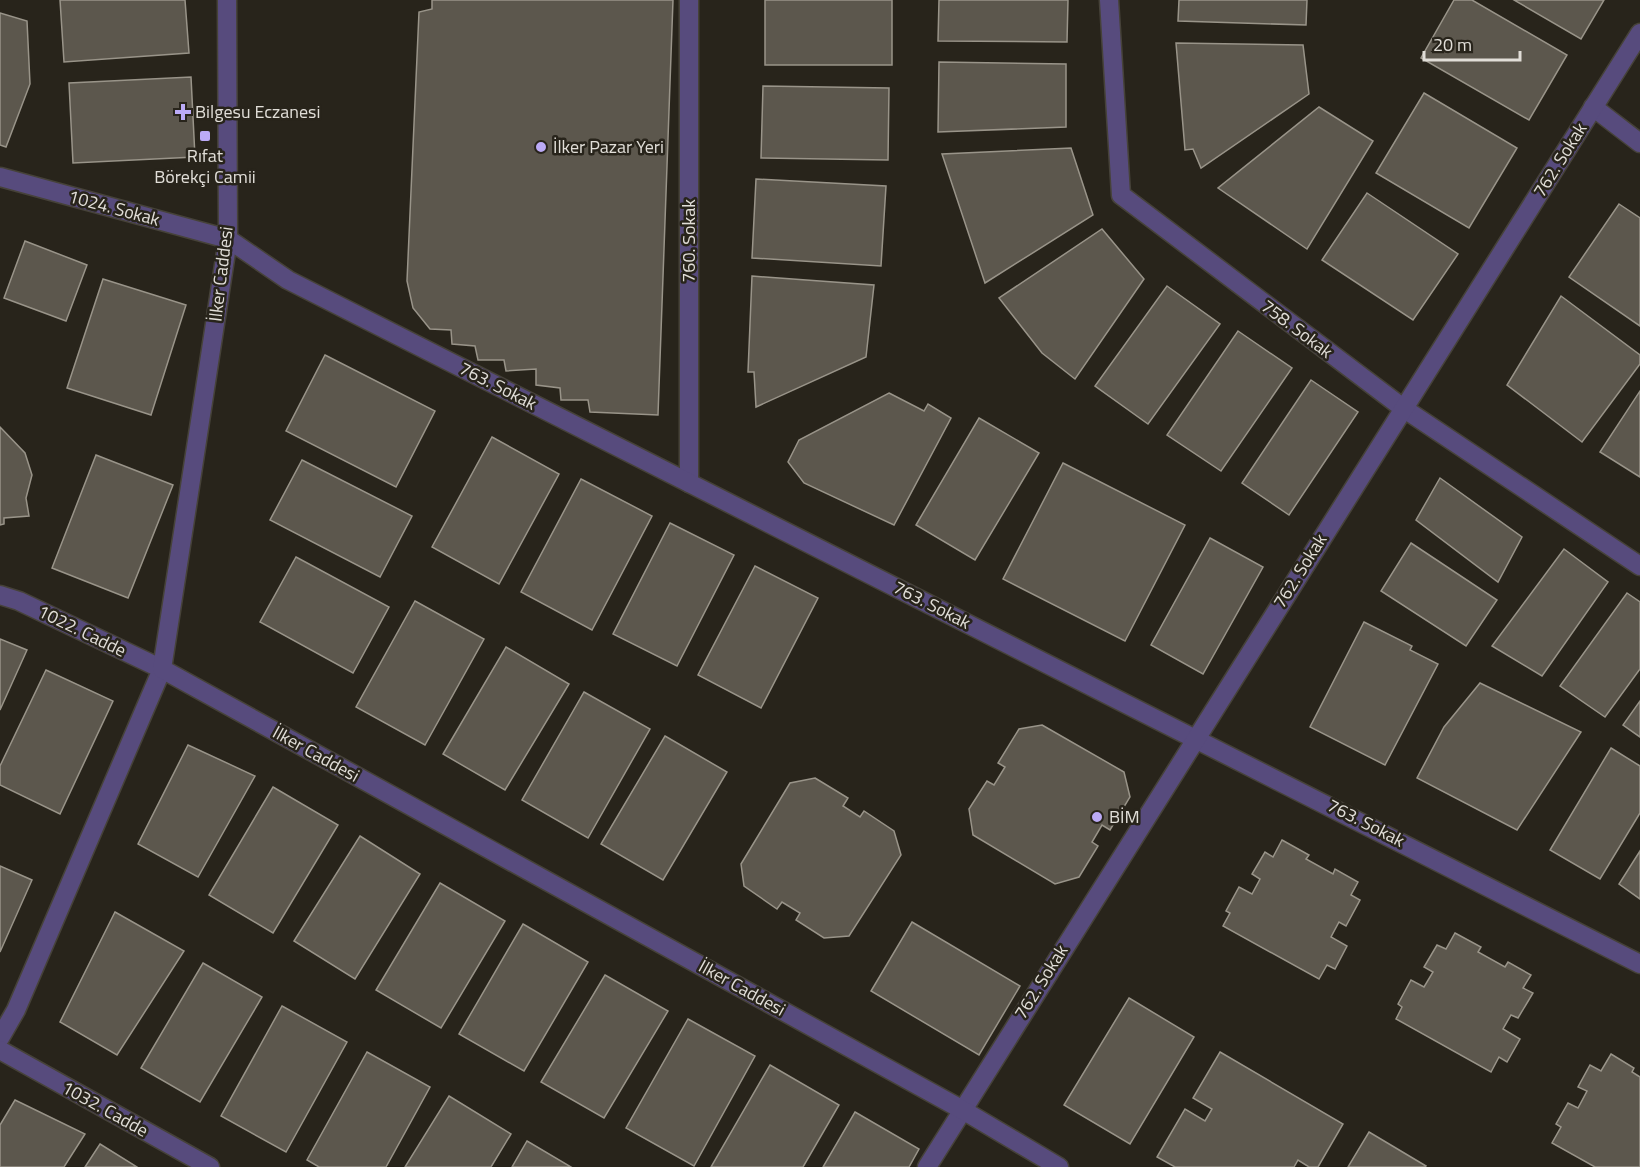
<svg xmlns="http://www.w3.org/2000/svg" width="1640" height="1167" viewBox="0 0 1640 1167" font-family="'Titillium Web',sans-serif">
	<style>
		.building { fill: #5c574d; stroke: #999489; stroke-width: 1.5 }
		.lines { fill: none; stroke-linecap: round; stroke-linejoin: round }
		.minor-casing { stroke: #464239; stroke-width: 21 }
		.tertiary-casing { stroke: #464239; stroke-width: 21 }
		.minor { stroke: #574b7d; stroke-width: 18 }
		.tertiary { stroke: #574b7d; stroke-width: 18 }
		.poi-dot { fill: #bbaaf6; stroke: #28241b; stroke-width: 2 }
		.labels { text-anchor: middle; stroke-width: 5; stroke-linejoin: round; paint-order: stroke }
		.poi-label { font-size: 18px; fill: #e1ded8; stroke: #28241b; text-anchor: start }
		.street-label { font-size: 18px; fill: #e1ded8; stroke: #28241b }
	</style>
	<rect width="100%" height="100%" fill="#28241b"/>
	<g class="building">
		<path d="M60,0H185L189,53L64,62Z"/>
		<path d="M432,0H673L658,415L590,412L588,400H561L560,388L536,385V369L506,371L504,360H478L475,346L452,344L451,330L430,329L413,308L407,281L419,12L432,9Z"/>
		<rect x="765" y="0" width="127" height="65"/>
		<path d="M939,0H1068L1067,42L938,41Z"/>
		<path d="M1179,0H1307L1306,25L1178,21Z"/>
		<path d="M1454,0H1472L1567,55L1529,120L1421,58Z"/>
		<path d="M1514,0H1604L1581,39Z"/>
		<path d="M0,13L27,21L30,84L6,147L0,145Z"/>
		<path d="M1176,43L1303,45L1309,94L1201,168L1193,149L1185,150Z"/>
		<path d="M939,62L1066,64V127L938,132Z"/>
		<path d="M191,77L195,157L73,163L69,83Z"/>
		<path d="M763,86L889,88L888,160L761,158Z"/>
		<path d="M1424,93L1517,148L1469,228L1376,173Z"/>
		<path d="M1319,107L1373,141L1307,249L1218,188Z"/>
		<path d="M1071,148L1093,215L985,283L942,154Z"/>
		<path d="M756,179L886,186L881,266L752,258Z"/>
		<path d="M1367,193L1458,254L1413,320L1322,260Z"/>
		<path d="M1619,204L1640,218V326L1569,277Z"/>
		<path d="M1102,229L1144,279L1075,379L1042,353L999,298Z"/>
		<path d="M25,241L87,265L66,321L4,298Z"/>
		<path d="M752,276L874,285L866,357L756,407L754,372H748Z"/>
		<path d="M103,279L186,305L151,415L67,388Z"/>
		<path d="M1167,286L1220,324L1148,424L1095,386Z"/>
		<path d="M1561,296L1640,355V364L1582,442L1507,385Z"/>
		<path d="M1238,331L1292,368L1221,471L1167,435Z"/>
		<path d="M325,355L435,411L396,487L286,431Z"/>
		<path d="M1311,380L1358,412L1289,515L1242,483Z"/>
		<path d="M1640,391V477L1600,452Z"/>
		<path d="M889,393L924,411L928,404L951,418L894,525L804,483L788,462L799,440Z"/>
		<path d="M979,418L1039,453L975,560L916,525Z"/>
		<path d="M0,427L25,453L32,475L26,498L29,516L4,518V524L0,525Z"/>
		<path d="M492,437L559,474L499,584L432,547Z"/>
		<path d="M96,455L173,485L128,598L52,568Z"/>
		<path d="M302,460L412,516L380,577L270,520Z"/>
		<path d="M1063,463L1185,525L1125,641L1003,579Z"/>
		<path d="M1440,478L1522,537L1498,582L1416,520Z"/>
		<path d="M581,479L652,516L592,630L521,592Z"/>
		<path d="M670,523L734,555L677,666L613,634Z"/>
		<path d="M1210,538L1263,567L1203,674L1151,645Z"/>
		<path d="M1411,543L1497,600L1466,646L1381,591Z"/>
		<path d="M1564,549L1608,582L1542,676L1492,646Z"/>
		<path d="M296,557L389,607L353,673L260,622Z"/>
		<path d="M755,566L818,598L761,708L698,675Z"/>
		<path d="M1627,593L1640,602V669L1605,717L1560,686Z"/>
		<path d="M415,601L484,639L425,745L356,707Z"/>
		<path d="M1364,622L1412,646L1410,650L1438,664L1385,765L1310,727Z"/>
		<path d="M0,639L27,650L0,710Z"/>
		<path d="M506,647L569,684L505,790L443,754Z"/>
		<path d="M46,670L113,701L60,814L0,785V766Z"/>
		<path d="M1480,683L1581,732L1517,830L1417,778L1444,727Z"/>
		<path d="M584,692L650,729L588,838L522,800Z"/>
		<path d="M1640,701V737L1623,725Z"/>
		<path d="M1042,725L1124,772L1130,797L1110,830L1102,825L1092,842L1098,846L1079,877L1055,884L973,835L969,809L987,781L994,785L1005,767L998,763L1019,729Z"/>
		<path d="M665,736L727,772L663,880L601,844Z"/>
		<path d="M188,745L255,776L198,877L138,844Z"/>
		<path d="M1611,748L1640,766V813L1600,879L1550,850Z"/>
		<path d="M815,778L848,798L843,806L860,817L864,811L894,831L901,855L849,936L824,938L796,920L800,913L782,902L777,909L744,886L741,864L790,783Z"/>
		<path d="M273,787L338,825L273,933L209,895Z"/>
		<path d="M360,836L420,874L355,979L294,941Z"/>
		<path d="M1282,840L1309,855L1306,859L1333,874L1335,869L1358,882L1351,895L1360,900L1346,926L1339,922L1331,937L1347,946L1335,969L1327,965L1319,979L1223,926L1230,913L1226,911L1239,887L1252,894L1260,879L1252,874L1265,852L1273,857Z"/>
		<path d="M1640,851V899L1619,884Z"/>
		<path d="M0,866L32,880L0,952Z"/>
		<path d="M440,883L505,921L441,1028L376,990Z"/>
		<path d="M115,912L184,951L117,1055L60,1022Z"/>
		<path d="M912,922L1020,986L979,1055L871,991Z"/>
		<path d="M523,924L588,962L524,1071L459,1034Z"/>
		<path d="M1455,933L1481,947L1478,952L1505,967L1508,962L1531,975L1523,988L1533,993L1518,1018L1511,1015L1503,1029L1520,1039L1507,1062L1499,1057L1491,1072L1396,1019L1402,1007L1398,1004L1411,980L1424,987L1433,972L1424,967L1437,945L1446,949Z"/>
		<path d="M203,963L262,997L200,1102L141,1068Z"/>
		<path d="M605,975L668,1011L604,1118L541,1082Z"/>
		<path d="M1129,998L1194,1037L1130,1144L1064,1105Z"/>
		<path d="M282,1006L347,1042L286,1152L221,1116Z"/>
		<path d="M688,1019L755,1056L694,1166L626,1128Z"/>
		<path d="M367,1052L430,1087L386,1167H319L307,1160Z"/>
		<path d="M1220,1052L1343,1124L1318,1167H1309L1298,1160L1294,1167H1175L1157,1157L1185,1109L1205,1121L1212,1109L1193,1098Z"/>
		<path d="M1611,1054L1634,1068L1632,1072L1640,1077V1167H1595L1552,1143L1561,1127L1556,1124L1568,1103L1578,1108L1587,1091L1578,1087L1590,1065L1601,1071Z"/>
		<path d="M770,1065L839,1105L803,1167H711Z"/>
		<path d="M449,1096L511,1134L491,1167H405Z"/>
		<path d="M15,1100L85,1134L64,1167H0V1125Z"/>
		<path d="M855,1112L919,1149L909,1167H823Z"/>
		<path d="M1369,1132L1426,1166L1425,1167H1348Z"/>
		<path d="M527,1141L571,1167H512Z"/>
		<path d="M100,1144L137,1167H85Z"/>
	</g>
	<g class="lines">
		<defs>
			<g id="minor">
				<path d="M689,0V483"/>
				<path d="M1109,0L1121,195L1403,408L1640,566"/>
				<path d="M1593,107L1640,143"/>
				<path d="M0,177L228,239L288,280L1640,964"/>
				<path d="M0,595L19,601L162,669L16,1010L0,1038"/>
				<path d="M0,1050L210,1167"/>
				<path d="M927,1167L1640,33"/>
			</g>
			<path id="tertiary" d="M227,0L228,239L162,669L961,1109L1059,1167"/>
		</defs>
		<use href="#minor" class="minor-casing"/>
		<use href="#tertiary" class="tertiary-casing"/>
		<use href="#minor" class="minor"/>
		<use href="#tertiary" class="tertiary"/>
	</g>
	<g class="poi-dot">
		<path d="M180 103h6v6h6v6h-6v6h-6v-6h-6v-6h6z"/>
		<rect x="199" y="130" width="12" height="12" rx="3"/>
		<circle cx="541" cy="147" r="6"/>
		<circle cx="1097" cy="817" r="6"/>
	</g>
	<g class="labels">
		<g class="poi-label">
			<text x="195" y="118">Bilgesu Eczanesi</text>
			<text x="553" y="153">İlker Pazar Yeri</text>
			<text x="205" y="162" text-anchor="middle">Rıfat<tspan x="205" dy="21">Börekçi Camii</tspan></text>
			<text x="1109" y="823">BİM</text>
		</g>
		<g class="street-label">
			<text transform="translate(1560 160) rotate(-58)" y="6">762. Sokak</text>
			<text transform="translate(114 208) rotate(15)" y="6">1024. Sokak</text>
			<text transform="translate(689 241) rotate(-90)" y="6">760. Sokak</text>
			<text transform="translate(221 274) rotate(-83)" y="6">İlker Caddesi</text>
			<text transform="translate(1297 329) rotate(37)" y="6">758. Sokak</text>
			<text transform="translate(498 386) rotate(27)" y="6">763. Sokak</text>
			<text transform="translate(1300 571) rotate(-58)" y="6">762. Sokak</text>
			<text transform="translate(932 605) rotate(27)" y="6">763. Sokak</text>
			<text transform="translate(82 631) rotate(26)" y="6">1022. Cadde</text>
			<text transform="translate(316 754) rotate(29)" y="6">İlker Caddesi</text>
			<text transform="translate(1366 823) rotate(27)" y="6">763. Sokak</text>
			<text transform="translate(1041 982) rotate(-58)" y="6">762. Sokak</text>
			<text transform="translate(742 988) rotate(29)" y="6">İlker Caddesi</text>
			<text transform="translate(105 1109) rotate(29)" y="6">1032. Cadde</text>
		</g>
	</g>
	<path d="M1424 51v9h96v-9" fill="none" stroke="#e1ded8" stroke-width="3"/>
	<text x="1433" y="51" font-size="18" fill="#e1ded8" stroke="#28241b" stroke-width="4.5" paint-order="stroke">20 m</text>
</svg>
